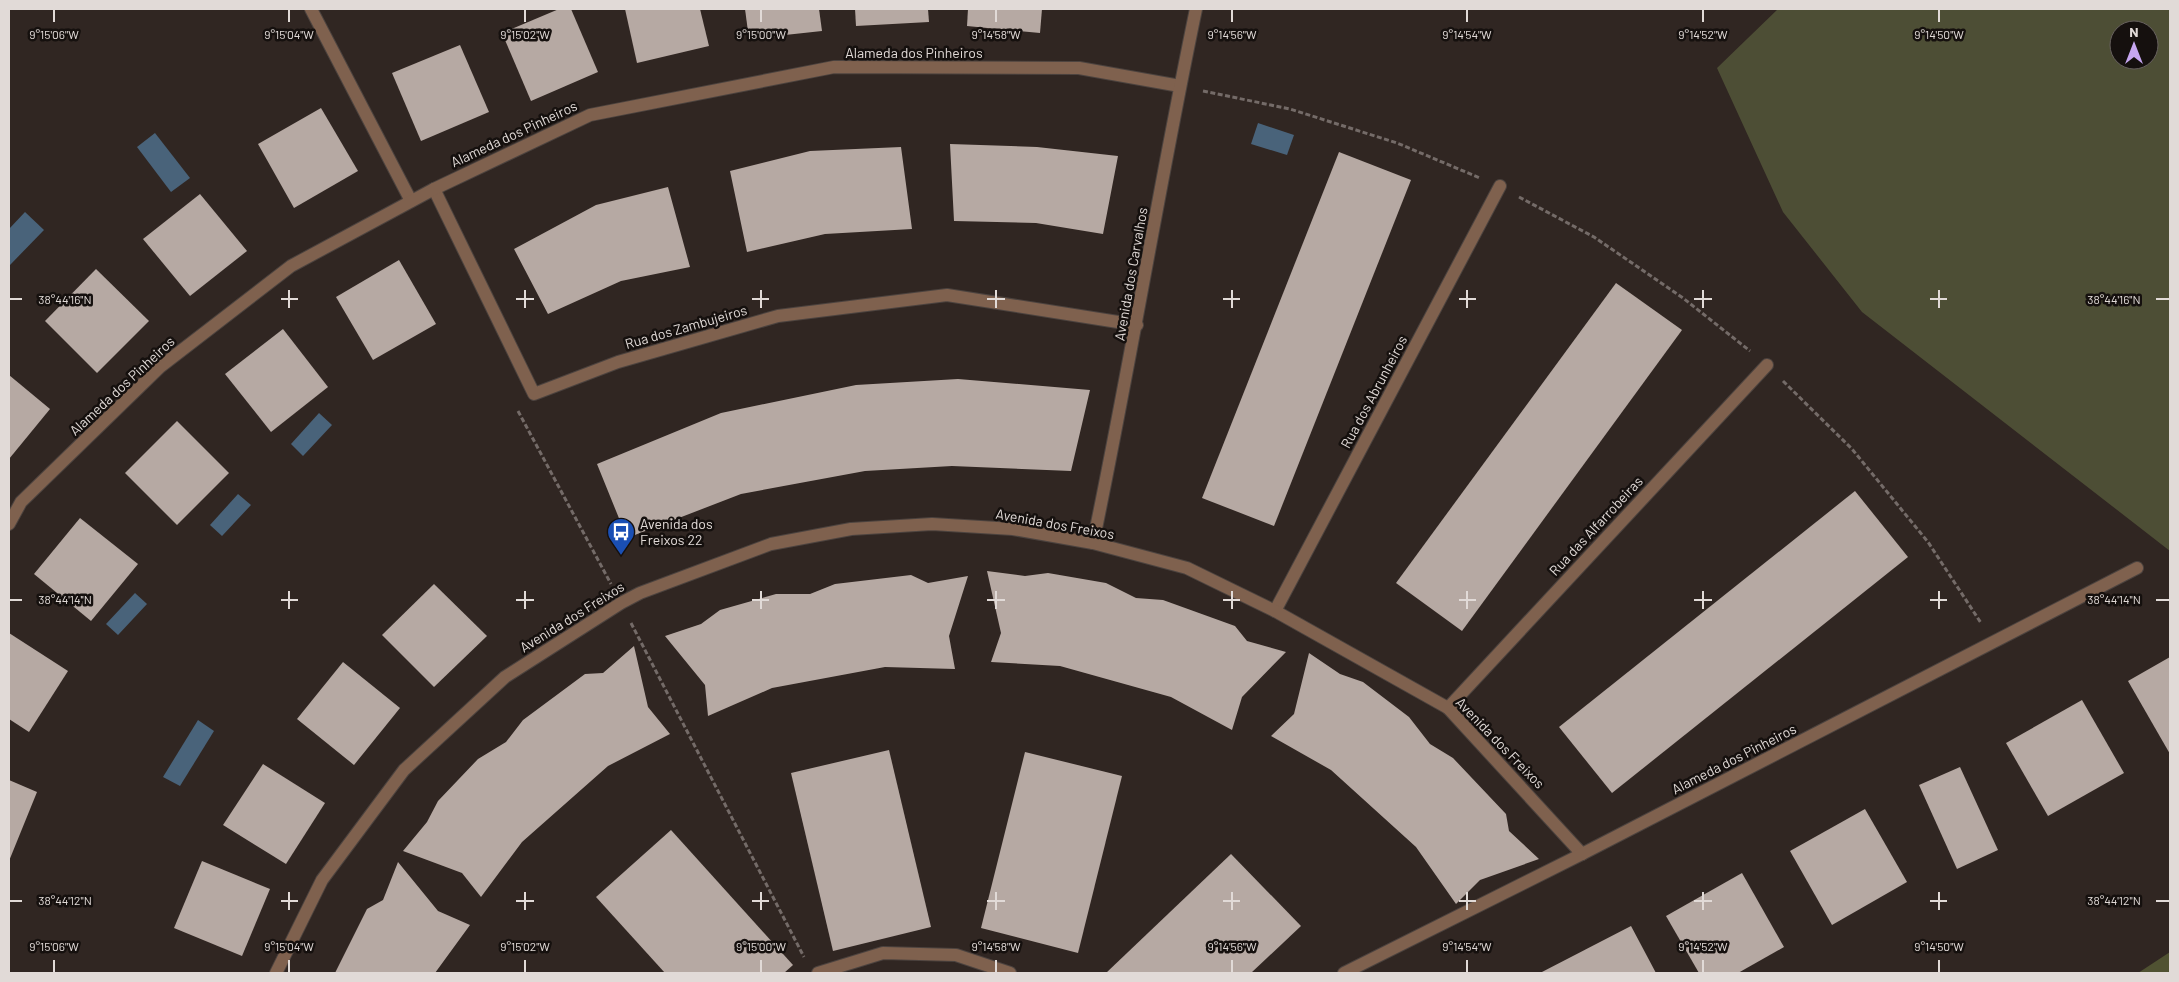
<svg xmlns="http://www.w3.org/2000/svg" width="2179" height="982" viewBox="0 0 2179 982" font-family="Barlow,sans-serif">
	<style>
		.green { fill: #4d4e35; fill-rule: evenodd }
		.forest { fill: #505232 }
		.water { fill: #49637a }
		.building { fill: #b6a9a3 }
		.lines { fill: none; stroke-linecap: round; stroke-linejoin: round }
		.minor-casing { stroke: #4c433f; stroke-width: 14 }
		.path { stroke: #746b68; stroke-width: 3; stroke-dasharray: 5 2.5; stroke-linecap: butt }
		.minor { stroke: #7f614e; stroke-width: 12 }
		.ticks { fill: none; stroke: #e1dad7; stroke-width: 2 }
		.labels { text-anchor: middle; stroke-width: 5; stroke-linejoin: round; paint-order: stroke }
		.street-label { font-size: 14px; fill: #e1dad7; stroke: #15100e }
		.poi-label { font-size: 14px; fill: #e1dad7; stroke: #15100e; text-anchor: start }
		.ticks-label { font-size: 12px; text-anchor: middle; fill: #e1dad7; stroke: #15100e; stroke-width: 5; stroke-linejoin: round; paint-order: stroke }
	</style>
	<rect width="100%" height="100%" fill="#302622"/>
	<path class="green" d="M1778,9H2170V551L1862,312L1783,212L1717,68ZM2119,30H2149V60H2119Z"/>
	<path class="forest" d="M2170,952V973H2138Z"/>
	<g class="water">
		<path d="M1258,123L1294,135L1287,155L1251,144Z"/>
		<path d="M155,133L190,178L171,192L137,147Z"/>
		<path d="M25,212L44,230L10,265L9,229Z"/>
		<path d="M319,413L332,425L303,456L291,444Z"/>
		<path d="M238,494L251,505L222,536L210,525Z"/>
		<path d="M135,593L147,604L118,635L106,624Z"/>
		<path d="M198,720L214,731L180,786L163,777Z"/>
	</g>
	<g class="building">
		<path d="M559,9H571L598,72L531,101L502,33Z"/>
		<path d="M625,9H700L709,46L637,63Z"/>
		<path d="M745,9H819L822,31L749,39Z"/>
		<path d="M855,9H928L929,22L856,26Z"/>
		<path d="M968,9H1042L1040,33L967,26Z"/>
		<path d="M460,45L489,112L421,141L392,73Z"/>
		<path d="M321,108L358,171L294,208L258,144Z"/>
		<path d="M950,144L1037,147L1118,156L1103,234L1036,223L954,221Z"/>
		<path d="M901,147L912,229L825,234L747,252L730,171L810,151Z"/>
		<path d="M1339,152L1411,180L1274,526L1202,498Z"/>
		<path d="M668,187L690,267L621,281L548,314L514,249L596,205Z"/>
		<path d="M200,194L247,251L190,296L143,239Z"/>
		<path d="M399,260L436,324L373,360L336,297Z"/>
		<path d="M96,269L149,321L97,373L45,321Z"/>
		<path d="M1616,283L1682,330L1462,631L1396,583Z"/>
		<path d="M283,329L328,387L271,432L225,374Z"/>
		<path d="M9,375L50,409L9,459Z"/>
		<path d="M958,379L1090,390L1071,471L952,466L865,471L741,494L627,538L597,464L721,413L856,385Z"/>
		<path d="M177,421L229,473L177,525L125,473Z"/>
		<path d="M1855,491L1908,557L1612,793L1559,727Z"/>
		<path d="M80,518L138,564L91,621L34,574Z"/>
		<path d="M987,571L1025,576L1048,573L1106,583L1136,598L1163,600L1235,626L1247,641L1286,652L1242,697L1232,730L1171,697L1060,666L991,662L1001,633Z"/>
		<path d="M911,575L928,583L968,576L949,636L955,669L885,667L772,688L708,716L705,685L665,636L701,624L720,610L776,594H810L835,584Z"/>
		<path d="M434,584L487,636L434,687L382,635Z"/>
		<path d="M9,633L68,671L29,732L9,719Z"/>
		<path d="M634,646L648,707L670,734L608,766L522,842L481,897L462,873L403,851L427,822L438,801L478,759L506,742L523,720L585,674L603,673Z"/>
		<path d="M1309,653L1340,674L1363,682L1409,717L1430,744L1453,758L1506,814L1509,831L1539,859L1480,880L1456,904L1416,847L1331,770L1271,736L1294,714Z"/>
		<path d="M2170,657V754L2128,681Z"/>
		<path d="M343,662L400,708L354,765L297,719Z"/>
		<path d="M2082,700L2124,773L2048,816L2006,743Z"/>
		<path d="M889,750L931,927L833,951L791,773Z"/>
		<path d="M1025,752L1122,776L1078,953L981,928Z"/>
		<path d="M263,764L325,803L286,864L223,825Z"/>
		<path d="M1960,767L1998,850L1957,869L1919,785Z"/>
		<path d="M9,780L37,792L9,861Z"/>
		<path d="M1865,809L1907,882L1832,925L1790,851Z"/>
		<path d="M671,830L793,965L784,973H665L596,897Z"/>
		<path d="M1231,854L1301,926L1251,973H1106Z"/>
		<path d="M202,861L270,889L242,956L174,928Z"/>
		<path d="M398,862L438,911L470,925L435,973H335L367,909L383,900Z"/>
		<path d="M1742,873L1784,947L1738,973H1699L1666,916Z"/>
		<path d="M1631,926L1656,973H1540Z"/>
	</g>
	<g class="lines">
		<defs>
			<g id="minor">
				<path d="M311,9L411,201"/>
				<path d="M434,189L534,394L618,362L778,316L947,295L1137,325"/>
				<path d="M9,524L21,502L160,367L291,266L434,189L590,115L834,67L1079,68L1180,86"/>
				<path d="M1093,543C1130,366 1159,186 1196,9"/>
				<path d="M1275,611L1500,186"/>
				<path d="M1448,708L1767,365"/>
				<path d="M276,973L322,880L404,770L505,677L621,603L640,593L771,544L851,529L932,524L1013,529L1093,543L1187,568L1275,611L1448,708L1582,854"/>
				<path d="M818,973L883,953L956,955L1010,973"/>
				<path d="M1344,973L1582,854L2137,568"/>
			</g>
		</defs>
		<use href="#minor" class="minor-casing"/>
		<g class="path">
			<path d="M1203,91L1290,109L1397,143L1480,178"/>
			<path d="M1519,197L1594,237L1683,298L1750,351"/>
			<path d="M1783,381L1852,449L1928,542L1981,623"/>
			<path d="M518,411L611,584"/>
			<path d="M631,623L804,957"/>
		</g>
		<use href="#minor" class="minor"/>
	</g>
	<path class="ticks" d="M54,10V22M289,10V22M525,10V22M761,10V22M996,10V22M1232,10V22M1467,10V22M1703,10V22M1939,10V22M289,290V308M525,290V308M761,290V308M996,290V308M1232,290V308M1467,290V308M1703,290V308M1939,290V308M10,299H22M281,299H298M516,299H534M752,299H769M987,299H1005M1223,299H1240M1459,299H1476M1694,299H1712M1930,299H1947M2156,299H2169M289,591V609M525,591V609M761,591V609M996,591V609M1232,591V609M1467,591V609M1703,591V609M1939,591V609M10,600H22M281,600H298M516,600H534M752,600H769M987,600H1005M1223,600H1240M1459,600H1476M1694,600H1712M1930,600H1947M2156,600H2169M289,892V910M525,892V910M761,892V910M996,892V910M1232,892V910M1467,892V910M1703,892V910M1939,892V910M10,901H22M281,901H298M516,901H534M752,901H769M987,901H1005M1223,901H1240M1459,901H1476M1694,901H1712M1930,901H1947M2156,901H2169M54,960V972M289,960V972M525,960V972M761,960V972M996,960V972M1232,960V972M1467,960V972M1703,960V972M1939,960V972"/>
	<defs>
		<symbol id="bus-pin" viewBox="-11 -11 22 30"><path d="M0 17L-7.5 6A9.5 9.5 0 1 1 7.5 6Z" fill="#1a4fb4" stroke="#15100e"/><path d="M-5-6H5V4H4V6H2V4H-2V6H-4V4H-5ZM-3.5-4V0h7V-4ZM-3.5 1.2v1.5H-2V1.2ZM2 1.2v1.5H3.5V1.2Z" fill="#fff"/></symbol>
	</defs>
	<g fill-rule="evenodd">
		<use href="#bus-pin" x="605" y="516" width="32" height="43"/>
	</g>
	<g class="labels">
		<g class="street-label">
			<text x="914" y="58">Alameda dos Pinheiros</text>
			<text transform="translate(514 134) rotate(-25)" y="5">Alameda dos Pinheiros</text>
			<text transform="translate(1131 274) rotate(-80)" y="5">Avenida dos Carvalhos</text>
			<text transform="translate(686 327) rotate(-16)" y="5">Rua dos Zambujeiros</text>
			<text transform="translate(122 386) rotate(-43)" y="5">Alameda dos Pinheiros</text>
			<text transform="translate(1374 392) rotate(-62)" y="5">Rua dos Abrunheiros</text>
			<text transform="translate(1055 524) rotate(10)" y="5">Avenida dos Freixos</text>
			<text transform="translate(1596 526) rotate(-47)" y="5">Rua das Alfarrobeiras</text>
			<text transform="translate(572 617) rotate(-32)" y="5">Avenida dos Freixos</text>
			<text transform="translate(1500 743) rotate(46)" y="5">Avenida dos Freixos</text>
			<text transform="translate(1734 759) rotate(-27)" y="5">Alameda dos Pinheiros</text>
		</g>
		<g class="poi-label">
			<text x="640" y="529">Avenida dos<tspan x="640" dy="16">Freixos 22</tspan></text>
		</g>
	</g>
	<g class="ticks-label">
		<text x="54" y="39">9°15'06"W</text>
		<text x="289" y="39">9°15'04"W</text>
		<text x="525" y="39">9°15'02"W</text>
		<text x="761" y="39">9°15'00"W</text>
		<text x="996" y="39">9°14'58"W</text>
		<text x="1232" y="39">9°14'56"W</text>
		<text x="1467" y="39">9°14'54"W</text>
		<text x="1703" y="39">9°14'52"W</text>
		<text x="1939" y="39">9°14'50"W</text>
		<text x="65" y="304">38°44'16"N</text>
		<text x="2114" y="304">38°44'16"N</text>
		<text x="65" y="604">38°44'14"N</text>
		<text x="2114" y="604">38°44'14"N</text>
		<text x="65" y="905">38°44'12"N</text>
		<text x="2114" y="905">38°44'12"N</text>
		<text x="54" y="951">9°15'06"W</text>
		<text x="289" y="951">9°15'04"W</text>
		<text x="525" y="951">9°15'02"W</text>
		<text x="761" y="951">9°15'00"W</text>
		<text x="996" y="951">9°14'58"W</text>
		<text x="1232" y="951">9°14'56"W</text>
		<text x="1467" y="951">9°14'54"W</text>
		<text x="1703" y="951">9°14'52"W</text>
		<text x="1939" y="951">9°14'50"W</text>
	</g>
	<rect width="2179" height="982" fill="none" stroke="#e1dad7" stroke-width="20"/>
	<g transform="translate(2134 45)"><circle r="24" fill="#15100e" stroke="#67615e"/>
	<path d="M0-4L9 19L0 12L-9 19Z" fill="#c6a6f0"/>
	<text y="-8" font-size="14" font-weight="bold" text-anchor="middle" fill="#e1dad7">N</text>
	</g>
</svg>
